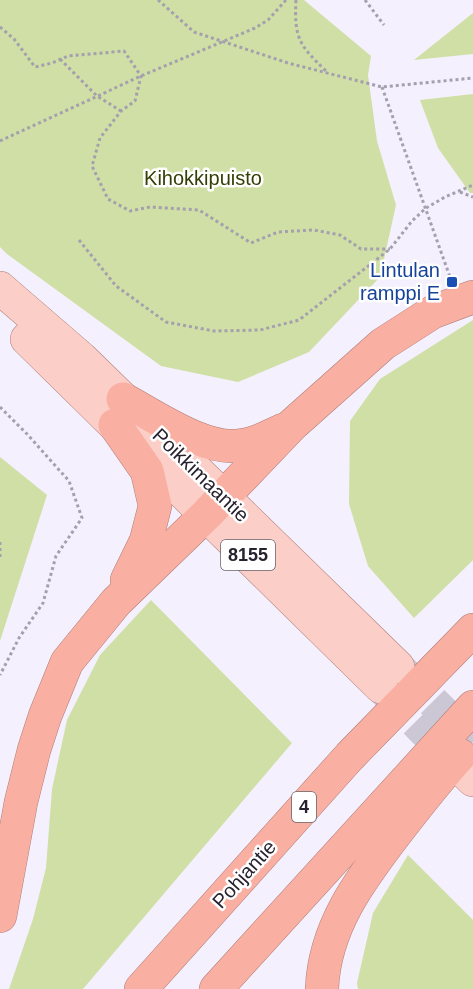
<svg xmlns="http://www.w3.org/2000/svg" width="473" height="989" viewBox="0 0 473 989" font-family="Helvetica,sans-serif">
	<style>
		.green { fill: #cfdfa5 }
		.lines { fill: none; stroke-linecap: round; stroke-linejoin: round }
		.primary-tunnel { stroke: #cbc7d5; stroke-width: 33; stroke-dasharray: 33 16; stroke-linecap: butt }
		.primary-casing { stroke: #af7e79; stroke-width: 34 }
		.highway-casing { stroke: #af7e79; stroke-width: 34 }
		.path { stroke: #a4a0ae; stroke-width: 3; stroke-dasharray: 3 3; stroke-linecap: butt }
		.primary { stroke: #fbcfc7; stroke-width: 33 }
		.highway { stroke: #f9afa1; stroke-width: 33 }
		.transit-dot { fill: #1a4fb4; stroke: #fff; stroke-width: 2 }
		.labels { text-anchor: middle; stroke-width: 5; stroke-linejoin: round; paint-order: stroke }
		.shield { fill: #fff; stroke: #67646d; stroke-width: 1.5 }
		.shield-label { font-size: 18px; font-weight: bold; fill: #26222f }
		.park-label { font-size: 20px; fill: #343f05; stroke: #fff }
		.transit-label { font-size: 20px; fill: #164399; stroke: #fff; text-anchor: end }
		.street-label { font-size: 20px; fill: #26222f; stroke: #fff }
	</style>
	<rect width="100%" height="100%" fill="#f4f0fe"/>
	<g class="green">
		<path d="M0,0H304L371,56L368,75L377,141L396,205L380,277L309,352L238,382L161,366L7,254L0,247Z"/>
		<path d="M473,13V54L414,60Z"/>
		<path d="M473,94V193H470L438,148L420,100Z"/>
		<path d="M473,320V560L414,618L368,566L349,504L350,421L380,379Z"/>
		<path d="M0,457L47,495L0,641Z"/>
		<path d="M151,600L292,743L83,989H9L33,919L46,868L52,789L67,720L100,655Z"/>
		<path d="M408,855L473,920V989H358L357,983L373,913Z"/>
	</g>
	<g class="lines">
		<g class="primary-tunnel">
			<path d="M398,667L473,742"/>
			<path d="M381,687L457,764"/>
		</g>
		<defs>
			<g id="primary">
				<path d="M0,288L81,358L398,667"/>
				<path d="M27,339L381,687"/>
				<path d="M459,766L473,780"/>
			</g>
			<g id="highway">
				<path d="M123,399C155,416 207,453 243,445C258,443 270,436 283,430"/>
				<path d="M115,425L147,471L155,506L146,541L127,580"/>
				<path d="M0,916L21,802L34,750L45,716L67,662L116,602L207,514L292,425L383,344L433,312L473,297"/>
				<path d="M141,989L350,756L473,630"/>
				<path d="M216,989L473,707"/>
				<path d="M322,989C324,928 360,880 396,833C416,807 437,780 460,755"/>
			</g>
		</defs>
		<use href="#primary" class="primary-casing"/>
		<use href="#highway" class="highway-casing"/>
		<g class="path">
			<path d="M158,0L194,32L288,63L382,87L473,78"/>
			<path d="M296,0C294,38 299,45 326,71"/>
			<path d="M365,0L384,25"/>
			<path d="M0,27L14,39L35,67L52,63L68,56L124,51L141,76L135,101L121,111L100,138L92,166L108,199L130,211L150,207L199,210L251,243L278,232L314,230L340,235L361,249H390"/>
			<path d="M60,59L97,96L121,111"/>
			<path d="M382,87L450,277"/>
			<path d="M0,141L141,76L255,28L268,20L286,0"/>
			<path d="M460,192L473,197"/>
			<path d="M79,240L116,286L166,322L214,331L260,330L299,320L390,249L412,221L426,208L445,197L473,185"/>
			<path d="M0,407L27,434L69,481L82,518L56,556L43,603L19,638L0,675"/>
			<path d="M0,542V559"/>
		</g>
		<use href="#primary" class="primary"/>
		<use href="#highway" class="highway"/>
	</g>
	<rect class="transit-dot" x="446" y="276" width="12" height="12" rx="3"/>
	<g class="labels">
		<g class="shield">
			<rect x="221" y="540" width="54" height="30" rx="4.5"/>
			<rect x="292" y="792" width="24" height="30" rx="4.5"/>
		</g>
		<g class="shield-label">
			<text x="248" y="561">8155</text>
			<text x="304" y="813">4</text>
		</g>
		<g class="park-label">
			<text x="203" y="185">Kihokkipuisto</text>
		</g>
		<g class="transit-label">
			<text x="440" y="277">Lintulan<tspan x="440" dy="23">ramppi E</tspan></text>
		</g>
		<g class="street-label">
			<text transform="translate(201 475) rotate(44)" y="7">Poikkimaantie</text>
			<text transform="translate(244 874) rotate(-48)" y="7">Pohjantie</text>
		</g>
	</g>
</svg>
